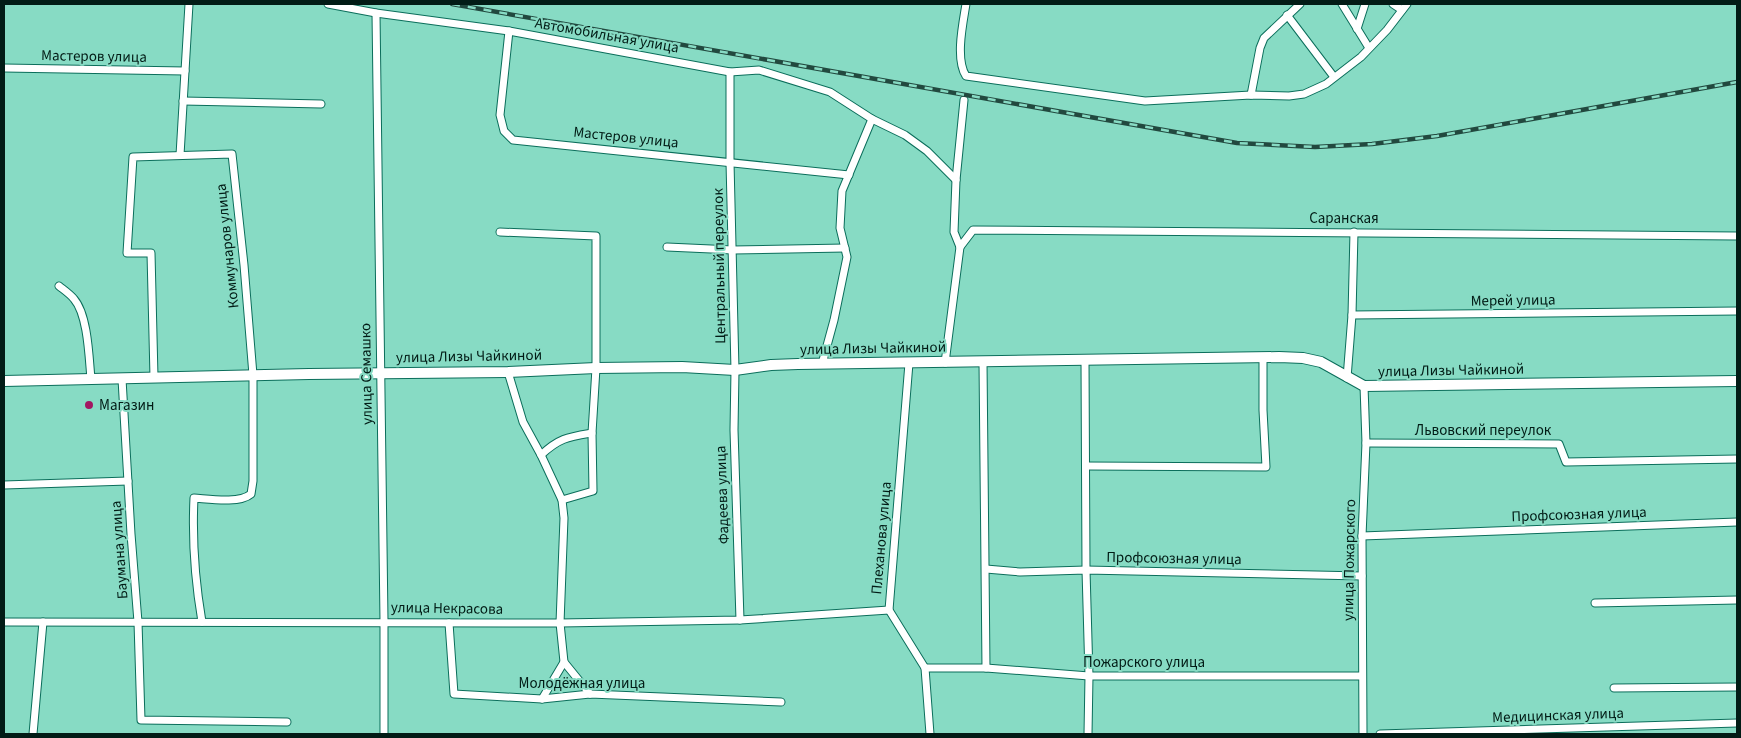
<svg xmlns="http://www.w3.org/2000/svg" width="1741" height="738" viewBox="0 0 1741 738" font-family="'Source Sans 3',sans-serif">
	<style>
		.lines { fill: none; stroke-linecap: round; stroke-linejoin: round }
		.street-casing { stroke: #0b6e5b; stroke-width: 9 }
		.secondary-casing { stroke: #0b6e5b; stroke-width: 12 }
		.street { stroke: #fff; stroke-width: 7 }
		.secondary { stroke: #fff; stroke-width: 10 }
		.rail-casing { stroke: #22493f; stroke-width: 4.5 }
		.rail { stroke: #87dbc4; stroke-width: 2.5; stroke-dasharray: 8; stroke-linecap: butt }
		.poi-dot { fill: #a21761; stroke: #87dbc4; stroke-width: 2 }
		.labels { text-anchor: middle; stroke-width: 4; stroke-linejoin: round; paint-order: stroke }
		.street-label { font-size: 15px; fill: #021c16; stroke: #87dbc4 }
		.poi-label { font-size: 15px; fill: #021c16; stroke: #87dbc4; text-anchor: start }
	</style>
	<rect width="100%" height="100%" fill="#87dbc4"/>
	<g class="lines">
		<defs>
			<g id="street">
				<path d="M328,4L376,13L509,31L730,72L759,70L830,92L872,119L905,135L927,151L956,180"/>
				<path d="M966,4C963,23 955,59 966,76L1145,101L1251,95L1289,96L1304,94L1326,84L1361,57L1387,30L1407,4"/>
				<path d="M1342,4L1369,48"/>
				<path d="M1393,4L1402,10"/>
				<path d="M376,13L384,621V734"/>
				<path d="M1287,15L1334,77"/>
				<path d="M1357,29L1365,4"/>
				<path d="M509,31L500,115L504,131L513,140L849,175"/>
				<path d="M4,68L185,71"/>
				<path d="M730,72V162L735,370L734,430L740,620"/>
				<path d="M1251,95L1260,48L1264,38L1300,4"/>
				<path d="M183,101L321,104"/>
				<path d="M180,155L189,4"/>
				<path d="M500,232L596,236V368L592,433L593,491L562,500"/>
				<path d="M667,247L733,250L845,248"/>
				<path d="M960,247L973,230L1737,236"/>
				<path d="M59,286C64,290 70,294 74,299C88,315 89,358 91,379"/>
				<path d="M1352,315L1354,232"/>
				<path d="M1085,360L1086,570L1089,676L1088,734"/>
				<path d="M983,362L986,668"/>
				<path d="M909,363L889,610L925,668L930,734"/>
				<path d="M945,363L960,247L954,232L956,180L964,100"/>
				<path d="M822,364L834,320L847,257L840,228L842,191L872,119"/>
				<path d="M508,372L523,422L541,455L562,500L564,518L560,623L564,662L590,694"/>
				<path d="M154,377L151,253H127L133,157L232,154L244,265L253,375V481L251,494C239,504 209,499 194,498C192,540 195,581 202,622"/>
				<path d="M1347,378L1352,315L1737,311"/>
				<path d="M122,379L131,534L138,622L141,720L287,722"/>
				<path d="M1366,443L1559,444L1566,462L1737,459"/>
				<path d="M541,455C559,438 568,437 592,433"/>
				<path d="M1087,466L1266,467L1263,410V357"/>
				<path d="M4,485L128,481"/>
				<path d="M1362,536L1737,522"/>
				<path d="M986,569L1020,572L1086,570L1362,576"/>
				<path d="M1595,603L1737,600"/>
				<path d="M4,622L560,623L740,620L889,610"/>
				<path d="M449,623L454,694L542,699L590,694L781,702"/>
				<path d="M925,668H986L1089,676H1362"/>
				<path d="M1614,688L1737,687"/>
				<path d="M542,699L564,662"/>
				<path d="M33,734L43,622"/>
				<path d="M1363,734L1362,536L1366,443L1364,386"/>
				<path d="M1380,734L1737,723"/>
			</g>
			<path id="secondary" d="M4,381L309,374L508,372L596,368L682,367L735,370L771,365L798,364L1279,357L1303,358L1321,362L1364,386L1737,381"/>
		</defs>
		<use href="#street" class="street-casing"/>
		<use href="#secondary" class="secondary-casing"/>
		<use href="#street" class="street"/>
		<use href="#secondary" class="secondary"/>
		<defs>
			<path id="rail" d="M452,4L1237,143L1315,147L1372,144L1437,136L1737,82"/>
		</defs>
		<use href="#rail" class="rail-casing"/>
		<use href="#rail" class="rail"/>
	</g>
	<circle class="poi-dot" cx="89" cy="405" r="5"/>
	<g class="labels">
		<g class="street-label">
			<text transform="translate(607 35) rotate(10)" y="5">Автомобильная улица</text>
			<text transform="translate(94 56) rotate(1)" y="5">Мастеров улица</text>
			<text transform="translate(626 137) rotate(6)" y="5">Мастеров улица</text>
			<text x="1344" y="223">Саранская</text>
			<text transform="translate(227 246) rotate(-96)" y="5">Коммунаров улица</text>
			<text transform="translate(719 266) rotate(-91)" y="5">Центральный переулок</text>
			<text transform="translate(1513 300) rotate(-1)" y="5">Мерей улица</text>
			<text transform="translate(873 348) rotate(-1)" y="5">улица Лизы Чайкиной</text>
			<text transform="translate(469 356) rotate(-1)" y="5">улица Лизы Чайкиной</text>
			<text transform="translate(1451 370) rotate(-1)" y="5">улица Лизы Чайкиной</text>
			<text transform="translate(366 374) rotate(-91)" y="5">улица Семашко</text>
			<text x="1483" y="435">Львовский переулок</text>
			<text transform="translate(722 495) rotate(-92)" y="5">Фадеева улица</text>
			<text transform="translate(1579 514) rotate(-2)" y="5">Профсоюзная улица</text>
			<text transform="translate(881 538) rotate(-85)" y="5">Плеханова улица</text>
			<text transform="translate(119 550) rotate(-94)" y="5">Баумана улица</text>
			<text transform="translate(1174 558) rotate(1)" y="5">Профсоюзная улица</text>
			<text transform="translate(1349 560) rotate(-89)" y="5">улица Пожарского</text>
			<text transform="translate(447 608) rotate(1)" y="5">улица Некрасова</text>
			<text x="1144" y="667">Пожарского улица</text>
			<text x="582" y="688">Молодёжная улица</text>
			<text transform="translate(1558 715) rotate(-2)" y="5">Медицинская улица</text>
		</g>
		<g class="poi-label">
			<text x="99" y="410">Магазин</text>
		</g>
	</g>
	<rect width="1741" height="738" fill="none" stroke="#021c16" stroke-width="10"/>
</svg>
